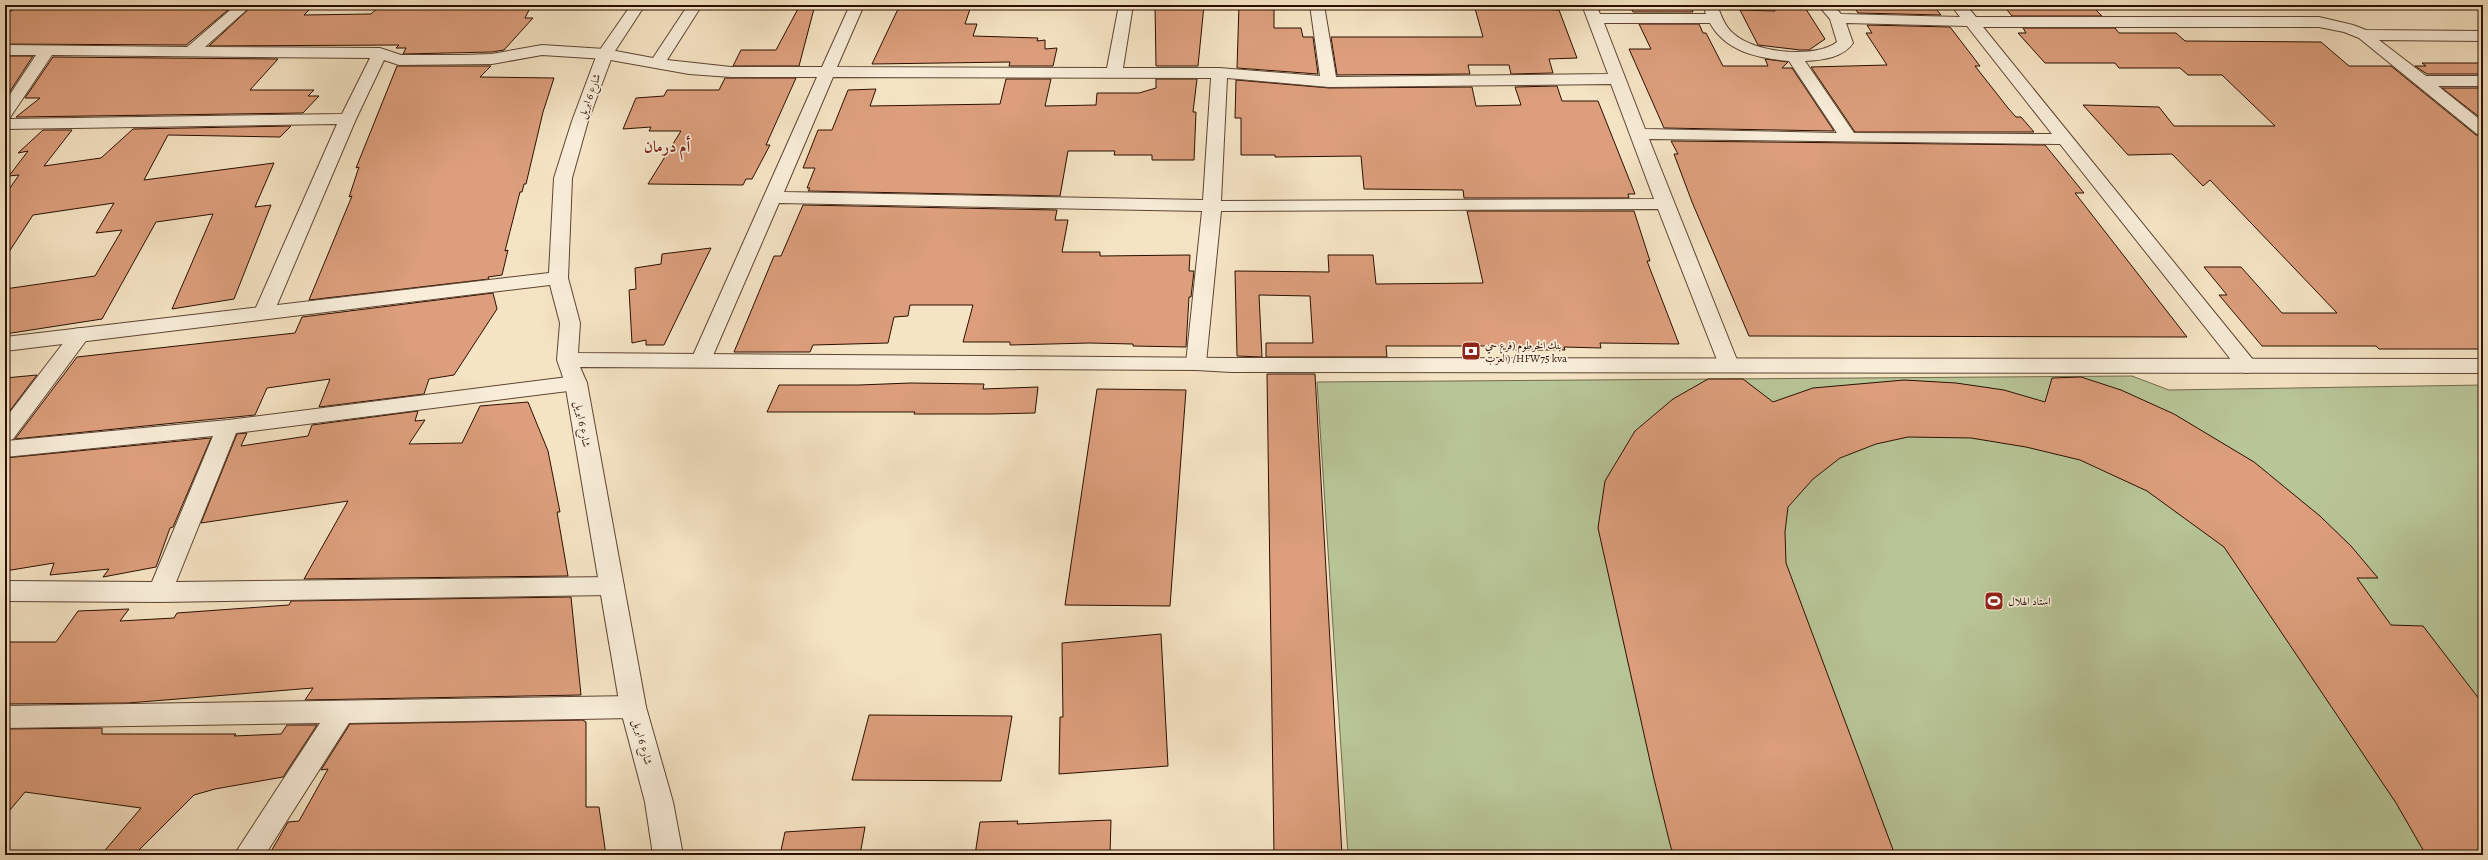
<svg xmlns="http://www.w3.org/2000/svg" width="2488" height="860" viewBox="0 0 2488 860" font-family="Alegreya,Amiri,serif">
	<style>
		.green { fill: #b8c597; stroke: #726a4c }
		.building { fill: #dc9e7c; stroke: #2b0f00 }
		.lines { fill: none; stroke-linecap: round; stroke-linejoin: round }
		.minor-casing { stroke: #5e4431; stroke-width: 2 }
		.tertiary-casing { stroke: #5e4431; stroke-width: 2 }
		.minor { fill: #f8edd9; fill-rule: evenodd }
		.tertiary { fill: #f8edd9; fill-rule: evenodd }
		.labels { text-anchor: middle; stroke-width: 3.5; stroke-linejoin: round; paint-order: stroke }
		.street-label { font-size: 11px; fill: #2b0f00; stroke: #f8edd9 }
		.poi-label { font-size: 11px; fill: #2b0f00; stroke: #f8edd9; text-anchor: start }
		.far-town-label { font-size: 16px; font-weight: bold; fill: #7a1f14; stroke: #f8edd9 }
	</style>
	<rect width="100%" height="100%" fill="#f5e4c4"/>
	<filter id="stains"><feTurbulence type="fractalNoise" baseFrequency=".005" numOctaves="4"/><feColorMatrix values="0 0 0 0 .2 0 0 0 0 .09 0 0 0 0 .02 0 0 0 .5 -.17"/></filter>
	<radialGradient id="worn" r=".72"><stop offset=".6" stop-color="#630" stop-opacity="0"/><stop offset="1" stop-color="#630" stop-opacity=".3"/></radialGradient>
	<path class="green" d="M2132,376L2169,390L2483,385V855H1348L1317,382Z"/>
	<g class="building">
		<path d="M20,5H234L186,45L5,44V15Z"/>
		<path d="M253,5H314L304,15L371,14L381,5L530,8L525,18H533L504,50L492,52L403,54L406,48H396L399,45L209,46Z"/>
		<path d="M800,5H815L799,66H733L741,50H776Z"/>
		<path d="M1155,5H1204L1198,66H1156Z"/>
		<path d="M1239,5H1274V28H1301L1303,37H1313L1318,74L1237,68Z"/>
		<path d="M1474,5H1511L1512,8L1559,10L1577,58L1549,59L1553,73L1511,74L1509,65H1468L1470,74L1337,75L1331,37H1483Z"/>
		<path d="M1629,5H1690L1693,12H1633Z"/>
		<path d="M1853,5H1933L1941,15L1858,13Z"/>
		<path d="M2003,5H2091L2102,16H2012Z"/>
		<path d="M1772,6H1804L1825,39L1809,50H1800L1758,45L1740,10L1775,11Z"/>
		<path d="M898,9H970L965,24H977L973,36L1038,38L1037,41L1045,40V49L1057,48L1053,66H1009L1010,62L872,64Z"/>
		<path d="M1639,24H1699L1703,33H1706L1723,66H1768L1765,59L1788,62L1782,68H1792L1834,131L1664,128L1629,49H1651Z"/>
		<path d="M1867,25L1950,27L1980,66H1975L2008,108L2016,117H2021L2034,132H1855L1811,67L1887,65L1866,33H1872Z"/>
		<path d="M2023,28H2115L2119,33H2176L2185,41L2321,42L2349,66H2391L2476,135L2483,136V349H2379L2376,346H2262L2219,295H2227L2204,267H2241L2282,313H2337L2210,180L2203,186L2172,154L2128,155L2083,105L2159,107L2174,126H2275L2222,75H2188L2180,68H2119L2115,63H2045L2018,33H2026Z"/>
		<path d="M5,56H33L5,99Z"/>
		<path d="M53,57L278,59L250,90H314L308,96H319L303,113L16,117L40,98H25Z"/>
		<path d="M2422,63H2483V74H2427L2415,66H2426Z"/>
		<path d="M397,66H491L480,77L554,78L543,112L526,184H524L522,192H520L505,251L508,250L502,275L488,277L489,279L309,300L352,196L349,197L359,167L356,168Z"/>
		<path d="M725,78H796L766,145H770L752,179H746L743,185L648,184L681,131H649L651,127L623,129L636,98L664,96L667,90H719Z"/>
		<path d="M1006,79H1051L1045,106L1096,105L1097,93H1139L1156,88V79H1197L1193,112H1196L1194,160H1152V155H1114L1115,151H1068L1060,196L808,191L810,188H807L815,168H803L818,130H832L848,90L876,89L870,106L1000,104Z"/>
		<path d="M1236,80L1329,88L1472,87L1476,106L1521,105L1515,87L1557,86L1562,101H1598L1635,194H1628L1629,198H1464L1463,190L1364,189L1361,156L1275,157V155H1241V118H1235Z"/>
		<path d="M2442,88H2483V120Z"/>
		<path d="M291,126L280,137L168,135L144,180L274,163L255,207L271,205L234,299L172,309L213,214L156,222L102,319L5,334V289L95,276L122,230L96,233L114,203L33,215L5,258V195L19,175L9,176L28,151L18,153L43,130H72L44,166L101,158L133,129Z"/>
		<path d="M1671,141L2045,145L2084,193H2075L2187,337L1749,336L1692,202L1674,154H1678Z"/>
		<path d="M803,205L1057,210L1055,220H1068L1062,252H1100V256L1190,255L1189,271H1194L1191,297H1189L1186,347L1133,346V344L1090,343L1010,345V342H963L973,305H910L908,316L894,317L888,343L813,345L810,352H734L774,256H781Z"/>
		<path d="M1467,211H1634L1650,261H1647L1679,344L1600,343L1601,348L1564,347L1565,350H1504L1503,346H1386L1387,357H1266V343H1313L1310,296L1259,295L1262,357L1237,356L1235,271L1329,272L1328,255H1373L1376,284L1483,283Z"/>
		<path d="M711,248L664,345H646V340L632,343L629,290L636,289L635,268L661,264L662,254Z"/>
		<path d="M493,293L497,309L454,375L429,379L424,394L319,407L330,379L267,388L255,415L15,439L77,357L295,333L302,317Z"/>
		<path d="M1267,374H1315L1342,855H1274Z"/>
		<path d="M37,375L5,417V378Z"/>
		<path d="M2081,377L2121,390L2174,414L2254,462L2320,516L2351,546L2378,578H2357L2391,625L2423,626L2483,704V855H2426L2396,803L2224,547L2147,491L2080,460L2026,447L1971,438L1908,437L1876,444L1840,458L1813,479L1788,507L1785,532L1786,563L1895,855H1675L1671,848L1654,779L1598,528L1605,481L1635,431L1673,399L1708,379H1743L1773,402L1813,388L1904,380L1956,383L2004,390L2045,402L2052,378Z"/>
		<path d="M910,383L984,384L983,389L1038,387L1035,413L991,414H914L915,412H767L779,385H859Z"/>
		<path d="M1097,389L1186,390L1170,606L1065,605Z"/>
		<path d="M528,402L548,451L560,512H557L568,576L304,579L348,501L201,523L237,434L247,433L241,446L308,436L312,425L418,411L415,421L425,420L409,444L462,443L480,406Z"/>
		<path d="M211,438L173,527L170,528L156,567L103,577L109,569L50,575L54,563L5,571V458Z"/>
		<path d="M571,597L581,695L305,700L313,688L128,703L5,704V642H56L78,611L129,609L120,621L174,618L177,613L289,605L291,601Z"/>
		<path d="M1161,634L1168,766L1059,774L1060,717H1063L1062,643Z"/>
		<path d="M869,715L1012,716L1001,781L852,780Z"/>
		<path d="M583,720L586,722V807H599L606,855H269L288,822L299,821L328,769L321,770L350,724Z"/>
		<path d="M287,725H317L283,777L215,789L194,795L134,855H101L141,808L25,792L5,816V729L102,728V734H236L234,736L281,734Z"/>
		<path d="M1111,820L1110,855H975L980,822L1018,821L1017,824Z"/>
		<path d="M865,827L860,855H780L785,832Z"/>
	</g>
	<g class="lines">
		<defs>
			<g id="minor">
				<path d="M236,5H252L205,47L380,48L401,55H462L492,54L542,45L605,49L653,58L688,5H702L667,60L731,67H822L850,5H864L837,67L1107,68L1119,5H1133L1123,68H1219L1320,76L1310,5H1324L1336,77L1608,74L1582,5H1596L1600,14H1706L1703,5H1717C1721,15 1725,27 1734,34C1755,53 1815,59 1837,42L1830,19L1818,5H1833L1841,14L1960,17L1951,5H1966L1976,17H2319L2353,25L2366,30L2483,31V41L2379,40L2426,76H2483V86H2438L2483,122V135L2477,134L2359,38L2344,32L2319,27H1983L2254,361L2257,366L2254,371L2247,373L2240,371L2060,144L1649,139L1739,365L1736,370L1729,372L1722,370L1719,365L1658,209L1221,211L1206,363L1203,368L1196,370L1189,368L1186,363L1202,211L779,203L711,360L708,365L701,367L694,365L691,360L817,77H731L689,74L605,59L542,55L492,64L399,65L384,60L356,119L274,312L271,316L264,318L257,316L254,312L337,124L5,129V102L36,55H5V45L187,47ZM1604,23H1710C1726,52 1758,58 1789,61L1837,133L1645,129ZM1846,23L1967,26L2052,134L1854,133L1805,61C1822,60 1843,58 1853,43ZM52,55L370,58L342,114L9,119ZM833,77L1211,78L1203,200L784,192ZM1227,78L1329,87L1611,84L1654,199L1221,201Z"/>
				<path d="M81,328L88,329L91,334L13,439L6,441L228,420L576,376L583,378L587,383L583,388L576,390L236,433L176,582L612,577L621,579L624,586L621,593L612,595L160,602L5,601V581L152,582L213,436L5,457V419L74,329Z"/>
				<path d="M633,696L642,699L646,707L642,715L633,718L349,723L265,855H234L320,723L5,728V706Z"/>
			</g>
			<path id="tertiary" d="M631,5H645L613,54L588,121L572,178L568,278L580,323L578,353L1231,358L2483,359V373L1231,372L1196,370L580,367L587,383L646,707L673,802L683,855H653L645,802L620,707L565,383L557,360L560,323L550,285L5,351V337L549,273L554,178L572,121L597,54Z"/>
		</defs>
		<use href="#minor" class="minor-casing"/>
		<use href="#tertiary" class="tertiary-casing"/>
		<use href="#minor" class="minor"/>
		<use href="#tertiary" class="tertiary"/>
	</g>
	<defs>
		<symbol id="bank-square" viewBox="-11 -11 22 22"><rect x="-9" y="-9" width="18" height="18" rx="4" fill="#8f2418" stroke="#f8edd9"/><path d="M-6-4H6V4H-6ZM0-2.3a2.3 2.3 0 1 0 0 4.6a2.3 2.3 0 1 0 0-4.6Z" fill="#fff"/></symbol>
		<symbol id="stadium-square" viewBox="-11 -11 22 22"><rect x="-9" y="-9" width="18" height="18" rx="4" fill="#8f2418" stroke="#f8edd9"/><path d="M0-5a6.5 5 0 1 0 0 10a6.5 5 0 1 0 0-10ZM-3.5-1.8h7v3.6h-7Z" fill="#fff"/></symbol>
	</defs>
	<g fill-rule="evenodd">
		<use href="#bank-square" x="1460" y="340" width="22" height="22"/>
		<use href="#stadium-square" x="1983" y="590" width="22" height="22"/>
	</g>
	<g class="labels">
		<g class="street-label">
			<text transform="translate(589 96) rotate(-70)" y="4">شارع 6 ابريل</text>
			<text transform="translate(583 424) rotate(80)" y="4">شارع 6 ابريل</text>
			<text transform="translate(643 742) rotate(75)" y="4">شارع 6 ابريل</text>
		</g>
		<g class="poi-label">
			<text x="1485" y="349">بنك الخرطوم (فرع حي<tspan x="1485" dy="13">العرب) /HFW75 kva</tspan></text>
			<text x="2008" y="605">استاد الهلال</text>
		</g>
		<g class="far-town-label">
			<text x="667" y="152">أم درمان</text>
		</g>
	</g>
	<rect width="2488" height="860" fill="none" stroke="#f5e4c4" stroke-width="20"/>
	<rect x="6" y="6" width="2476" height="848" fill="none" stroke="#2b0f00" stroke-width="2"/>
	<rect x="10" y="10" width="2468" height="840" fill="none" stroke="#2b0f00"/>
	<rect width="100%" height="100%" filter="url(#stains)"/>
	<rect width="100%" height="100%" fill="url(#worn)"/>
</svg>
